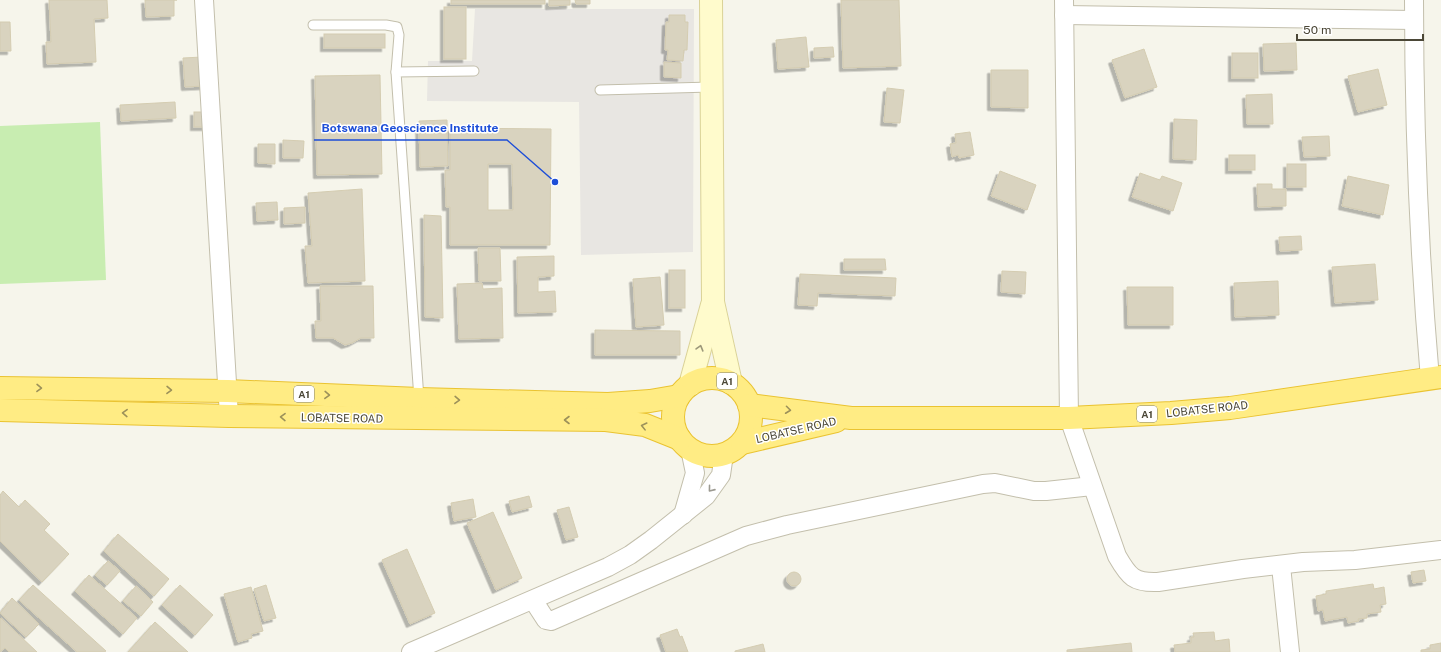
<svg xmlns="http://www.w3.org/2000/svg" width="1441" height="652" viewBox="0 0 1441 652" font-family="'Public Sans',sans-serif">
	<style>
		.green { fill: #c8edb1 }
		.parking { fill: #e8e6e2 }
		.building { fill: #d9d3bf; stroke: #d4ccb1; fill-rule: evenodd; filter: url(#shadow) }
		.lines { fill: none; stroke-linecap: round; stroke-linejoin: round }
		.service-casing { stroke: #c3bfac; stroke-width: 11 }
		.minor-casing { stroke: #c3bfac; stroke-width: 20 }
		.secondary-casing { stroke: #dad297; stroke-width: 24 }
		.trunk-casing { stroke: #eac331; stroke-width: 24 }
		.service { stroke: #fff; stroke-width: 9 }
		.minor { stroke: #fff; stroke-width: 18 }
		.secondary { stroke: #fffbcc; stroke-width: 22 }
		.trunk { stroke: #ffec84; stroke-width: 22 }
		.oneway { stroke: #9c987a }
		.oneway2 { stroke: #9c915a }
		.oneway3 { stroke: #9c9a91 }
		.labels { text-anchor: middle; stroke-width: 3; stroke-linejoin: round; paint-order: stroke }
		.shield { fill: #fff; stroke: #817e73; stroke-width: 1 }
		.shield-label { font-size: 10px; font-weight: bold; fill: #4b4737 }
		.street-label { font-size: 11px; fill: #4b4737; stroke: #fff }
		.leader { fill: none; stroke: #1d4ed8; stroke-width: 1.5 }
		.callout-dot { fill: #1d4ed8; stroke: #fff; stroke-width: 1.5 }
		.callout-label { font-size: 12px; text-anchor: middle; font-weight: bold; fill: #1d4ed8; stroke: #fff; stroke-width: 3; stroke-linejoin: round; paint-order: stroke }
	</style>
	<defs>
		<filter id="shadow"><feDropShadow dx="-3.5" dy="3.5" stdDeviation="0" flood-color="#0004"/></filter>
	</defs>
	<rect width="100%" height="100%" fill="#f6f5eb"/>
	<path class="green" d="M100,122L106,280L0,284V126Z"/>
	<path class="parking" d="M475,9H694L693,252L581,255L579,102L427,101L428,61H472Z"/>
	<g class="building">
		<path d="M49,0H107L108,18L94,19L96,62L47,64L46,42H51Z"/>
		<path d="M145,0H177H174V16L146,17Z"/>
		<rect x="451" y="0" width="94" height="4"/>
		<path d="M549,0H570V5L549,6Z"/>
		<path d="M575,0H590V4H576Z"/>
		<path d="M841,0H899L901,66L843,68Z"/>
		<rect x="444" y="7" width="22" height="52"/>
		<path d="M669,15H685V22H688L687,50H684L683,61L667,60L668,50H665L666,22H669Z"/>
		<path d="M0,22H10L11,51H0Z"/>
		<rect x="324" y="34" width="61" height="14"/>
		<path d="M806,37L809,67L778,69L776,40Z"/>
		<path d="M1296,43L1297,70L1264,71L1263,44Z"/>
		<path d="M833,47L834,57L814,58V48Z"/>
		<path d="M1144,49L1157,87L1125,98L1112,60Z"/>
		<rect x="1232" y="53" width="26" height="25"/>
		<path d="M202,57L204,86L185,87L183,58Z"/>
		<path d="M664,62L681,63V78L664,77Z"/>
		<path d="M1378,69L1387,105L1358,112L1348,76Z"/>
		<path d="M991,70H1028V108L991,107Z"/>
		<path d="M380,75L382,174L317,175L315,76Z"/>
		<path d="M887,88L904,90L900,123L884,122Z"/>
		<path d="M1272,94L1273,124H1247L1246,95Z"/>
		<path d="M175,102L176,118L121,121L120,105Z"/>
		<rect x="194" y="112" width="13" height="15"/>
		<path d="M1174,119L1197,120L1196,160L1173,159Z"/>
		<path d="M447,120L448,166L420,167L419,121Z"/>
		<path d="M450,128L551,129L550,245H450V207H446L445,170H450ZM488,164H512L513,210H488Z"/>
		<path d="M970,132L974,155L959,158L958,155L952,157L950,144L956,143L955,134Z"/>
		<path d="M1329,136L1330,156L1304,157L1302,137Z"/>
		<path d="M283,140L304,141L303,158H283Z"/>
		<path d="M258,144H275V164L258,163Z"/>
		<rect x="1229" y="155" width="26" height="15"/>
		<rect x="1287" y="164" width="19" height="23"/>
		<path d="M1000,171L1036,185L1027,210L991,196Z"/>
		<path d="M1140,173L1160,180L1162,176L1182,183L1173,211L1132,197Z"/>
		<path d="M1348,176L1389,185L1383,215L1342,206Z"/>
		<path d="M1257,184H1272V189H1286V206L1258,207Z"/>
		<path d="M362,189L365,281L308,283L305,246H312L308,193Z"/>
		<path d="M277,202L278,220L257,221L256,203Z"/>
		<path d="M305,207V223L284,224V208Z"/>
		<path d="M424,215L441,216L443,318L425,317Z"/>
		<path d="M1301,236L1302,250L1280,251L1279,237Z"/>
		<path d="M478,248H500L501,281H479Z"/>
		<path d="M554,256V276L538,277V292L555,291L556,312L518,313L517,257Z"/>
		<path d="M844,259H885L886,270H844Z"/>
		<path d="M1375,264L1378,300L1335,303L1332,267Z"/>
		<rect x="669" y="270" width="16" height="38"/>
		<path d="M1002,271L1026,272L1025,294L1001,292Z"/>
		<path d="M800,274L896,278L895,296L818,293L817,306L798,305Z"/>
		<path d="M660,277L664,325L636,327L633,279Z"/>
		<path d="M1278,281L1279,315L1235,317L1234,283Z"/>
		<path d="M482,283L483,289L502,288L503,338L459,339L457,284Z"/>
		<path d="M320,286H373L374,338H361L352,343L345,345L333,338H316L315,321H321Z"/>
		<path d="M1127,287H1173V325H1128Z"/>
		<path d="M595,330L680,331V355H595Z"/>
		<path d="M3,491L19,507L25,500L50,524L44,530L69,554L42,582L0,541V495Z"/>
		<path d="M529,496L532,507L512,512L509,501Z"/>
		<path d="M473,499L476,517L454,521L451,503Z"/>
		<path d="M569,507L578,537L566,540L557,510Z"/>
		<path d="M493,512L522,578L496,590L467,523Z"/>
		<path d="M118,534L169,579L154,596L104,551Z"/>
		<path d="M407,549L435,613L410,624L382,560Z"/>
		<path d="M108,561L120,571L107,585L95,575Z"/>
		<path d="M1424,570L1426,581L1413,583L1411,572Z"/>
		<circle cx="794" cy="579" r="7"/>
		<path d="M89,575L137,618L123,634L75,591Z"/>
		<path d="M1373,584L1374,589L1384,587L1386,604L1380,605L1381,612L1367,614V618L1358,619L1359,621L1348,623L1347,617L1325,621L1323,610L1318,611L1316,596L1326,594V591Z"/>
		<path d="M33,585L106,651L104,652H77L19,600Z"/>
		<path d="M180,585L213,615L195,635L162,605Z"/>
		<path d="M266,585L276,618L264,621L254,589Z"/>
		<path d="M136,586L153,602L141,616L123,601Z"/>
		<path d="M251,587L263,631L251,634L252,638L238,642L224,594Z"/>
		<path d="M12,598L39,624L26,637L0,613Z"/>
		<path d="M1,618L37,652H9L5,648L0,652V619Z"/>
		<path d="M155,622L188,652H128Z"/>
		<path d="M677,629L680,637L682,636L688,652H666L660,635Z"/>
		<path d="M1214,632L1215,641L1229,639L1230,652H1175L1174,645L1191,643V637H1194L1193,633Z"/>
		<path d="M1131,643L1132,652H1067V650Z"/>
		<path d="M1441,643V652H1421V650L1430,649V645Z"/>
		<path d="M763,644L765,652H735V651Z"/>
	</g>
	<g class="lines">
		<defs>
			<g id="service">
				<path d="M313,25H386L397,27L399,35L396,72"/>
				<path d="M600,90L711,87"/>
				<path d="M419,399L396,72L474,71"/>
			</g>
			<g id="minor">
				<path d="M204,0L229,416"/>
				<path d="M1064,0L1069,418L1117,556C1129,577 1134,583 1158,582L1243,569L1303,562L1355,560L1441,550"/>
				<path d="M1414,0C1414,126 1419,253 1430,379"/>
				<path d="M1064,15L1414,20"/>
				<path d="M683,515L695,473L690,449"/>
				<path d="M1281,566L1290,652"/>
				<path d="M533,600L546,620L551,621L746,536L787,525L983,484L995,483L1034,491H1046L1092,486"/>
				<path d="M411,652L608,567L630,555L651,540L706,496L721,475L724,454"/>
			</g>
			<g id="secondary">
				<path d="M711,0L713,302L731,383"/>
				<path d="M690,385L712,305"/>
			</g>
			<g id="trunk">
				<circle cx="712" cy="417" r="39"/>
				<path d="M0,388L228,391L419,399L608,404L650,401L679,396"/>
				<path d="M749,405L851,418H1069L1171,413L1230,408L1441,377"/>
				<path d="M0,410L229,416L606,420L645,425L680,439"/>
				<path d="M742,443L836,421"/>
			</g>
		</defs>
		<use href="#service" class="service-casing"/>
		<use href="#minor" class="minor-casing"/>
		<use href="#secondary" class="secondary-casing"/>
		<use href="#trunk" class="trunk-casing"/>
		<use href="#service" class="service"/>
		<use href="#minor" class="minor"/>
		<use href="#secondary" class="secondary"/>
		<use href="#trunk" class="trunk"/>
	</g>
	<defs><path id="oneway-chevron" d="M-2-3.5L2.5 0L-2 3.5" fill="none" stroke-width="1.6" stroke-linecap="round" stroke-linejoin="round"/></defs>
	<use class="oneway" href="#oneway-chevron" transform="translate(700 348) rotate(-74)"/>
	<g class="oneway2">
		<use href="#oneway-chevron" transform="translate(39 388) rotate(1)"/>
		<use href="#oneway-chevron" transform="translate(169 390) rotate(1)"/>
		<use href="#oneway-chevron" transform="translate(327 395) rotate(2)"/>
		<use href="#oneway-chevron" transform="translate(457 400) rotate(2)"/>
		<use href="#oneway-chevron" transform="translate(788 410) rotate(7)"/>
		<use href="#oneway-chevron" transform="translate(125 413) rotate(-178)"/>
		<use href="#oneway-chevron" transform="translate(283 417) rotate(-179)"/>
		<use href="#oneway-chevron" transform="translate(567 420) rotate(-180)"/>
		<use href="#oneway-chevron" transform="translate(644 426) rotate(-166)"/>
	</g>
	<use class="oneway3" href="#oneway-chevron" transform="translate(711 489) rotate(129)"/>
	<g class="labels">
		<g class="shield">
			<rect x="717" y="373" width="20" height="16" rx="3"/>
			<rect x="294" y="386" width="20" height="16" rx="3"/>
			<rect x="1137" y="406" width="20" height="16" rx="3"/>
		</g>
		<g class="shield-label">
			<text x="727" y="385">A1</text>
			<text x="304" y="398">A1</text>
			<text x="1147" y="418">A1</text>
		</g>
		<g class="street-label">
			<text transform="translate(1207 409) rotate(-6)" y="4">LOBATSE ROAD</text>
			<text transform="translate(342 418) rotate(1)" y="4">LOBATSE ROAD</text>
			<text transform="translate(796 430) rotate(-13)" y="4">LOBATSE ROAD</text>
		</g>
	</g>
	<path class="leader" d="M555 182L507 140H314"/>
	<circle class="callout-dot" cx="555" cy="182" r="4"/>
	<g class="callout-label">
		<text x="410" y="132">Botswana Geoscience Institute</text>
	</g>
	<path d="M1297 34v6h126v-6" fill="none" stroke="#4b4737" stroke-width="2"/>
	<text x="1303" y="34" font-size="12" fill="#4b4737" stroke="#ffffff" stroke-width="3" paint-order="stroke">50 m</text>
</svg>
